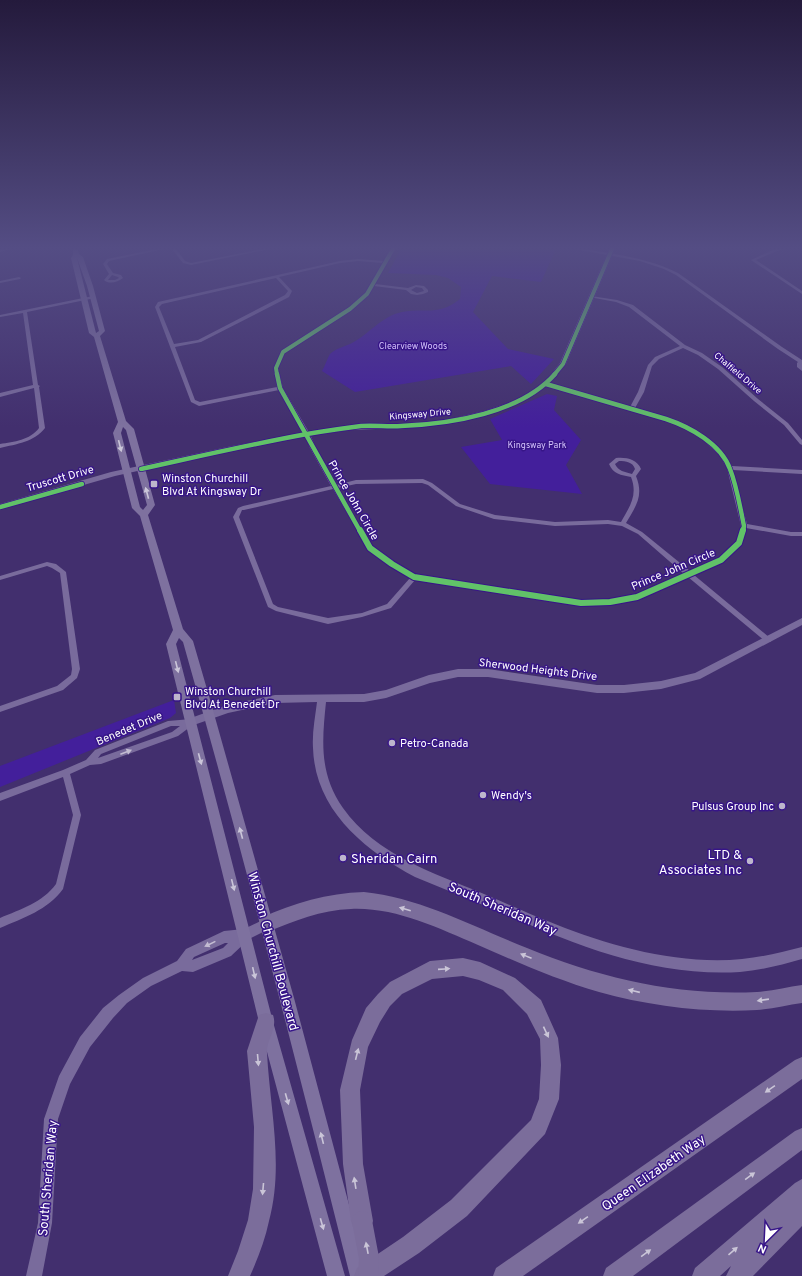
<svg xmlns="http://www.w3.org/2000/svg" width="802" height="1276" viewBox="0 0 802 1276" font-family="Overpass,sans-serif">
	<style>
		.green { fill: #431f9b }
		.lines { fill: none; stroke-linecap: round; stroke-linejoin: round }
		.minor { fill: #796b9c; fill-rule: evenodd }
		.tertiary { fill: #796b9c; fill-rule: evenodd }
		.secondary { fill: #7e719f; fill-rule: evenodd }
		.motorway { fill: #7b6d9b; fill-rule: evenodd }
		.motorway-bridge { stroke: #7b6d9b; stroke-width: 20 }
		.cycleway-far2-casing { stroke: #371588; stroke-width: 5.5 }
		.cycleway-far1-casing { stroke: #371588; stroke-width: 6 }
		.cycleway-casing { stroke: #371588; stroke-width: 8 }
		.cycleway-far2 { stroke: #61c268; stroke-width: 4 }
		.cycleway-far1 { stroke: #61c268; stroke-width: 4.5 }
		.cycleway { stroke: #61c268; stroke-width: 6 }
		.oneway { fill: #cbc6d9 }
		.oneway2 { fill: #c3bcd2 }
		.oneway3 { fill: #cac5d7 }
		.poi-dot { fill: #bdb6cc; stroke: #371588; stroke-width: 1.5 }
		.labels { text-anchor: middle; stroke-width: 3; stroke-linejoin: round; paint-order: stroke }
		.far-park-label { font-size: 9px; fill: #d2c2fb; stroke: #371588 }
		.far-street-label { font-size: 9px; fill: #fff; stroke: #371588 }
		.street-label { font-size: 11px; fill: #fff; stroke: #371588 }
		.poi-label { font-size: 11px; fill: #fff; stroke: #371588; text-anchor: start }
		.near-poi-label { font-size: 13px; fill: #fff; stroke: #371588; text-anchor: end }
		.near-street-label { font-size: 13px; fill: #fff; stroke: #371588 }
	</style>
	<rect width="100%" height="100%" fill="#422f6e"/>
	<g class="green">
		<path d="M401,249H556L541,282L492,276L473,312L508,349L554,359L531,384L511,366L355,392L322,371C325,366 327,359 330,354C335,349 346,346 352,343C369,334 382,316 402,312C427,307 437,317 460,299L461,287L448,278L436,275L388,273Z"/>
		<path d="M547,394L557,396L554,410L581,440L566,465L582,494L490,484L461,447L502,440L490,419Z"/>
		<path d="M174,700L176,713L170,718L0,787V766Z"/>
	</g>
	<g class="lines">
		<g class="minor">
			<path d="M4,249H10L0,252V250Z"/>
			<path d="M157,249H164L109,261L107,264L113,273L121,275L123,278C118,282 109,285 104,280L109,274L103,264L107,259ZM112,275L118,277L119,278L115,280H108Z"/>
			<path d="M172,249H176L185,261L191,263L263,249H270L191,265L183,263Z"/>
			<path d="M391,249H395L375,284L408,288L416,285L424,286L428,290V292L423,294L417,295L411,294L406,290L374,286L369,295L352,310L285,353L278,368L283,388L310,434L316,448L336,485L356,480L423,479L432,483L460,504L495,515L555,522L608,520L621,522C630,506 638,495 631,477C621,475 613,474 609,464L616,458C626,457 637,459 641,469L636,476C644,496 636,506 626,523L642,532L690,571L719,558L736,542L741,526L727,468L720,456L698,435L682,426L543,384L548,383L630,407L638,392L648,365L655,357L680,346L629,307L616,302L589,297L591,296L617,300L633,305L685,345L702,353L722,367L758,399L788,423L802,440V445L800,444L784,425L754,401L718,369L698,355L683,348L659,359L652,366L644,392L635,408C678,421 707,426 732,466L802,470V474L733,470L747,524L791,532H802V536H791L746,528L741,544L723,562L694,575L770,638L772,640L770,642H766L688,577L637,599L610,604L581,605L415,580L391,608L362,617L328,624L276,611L268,607L233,517L238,508L243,506L331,486L310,448L304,434L279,390L199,406L191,402L155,307L158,302L340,261L358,259L384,261ZM358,261L383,263L365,293L348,308L281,351L274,368L277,387L200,402L195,400L175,347L201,342L289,297L292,291L279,277L340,263ZM276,278L288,291L285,295L198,340L174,344L159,307L162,304ZM416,287L422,288L424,291L417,293L411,290ZM619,461C626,461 633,462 635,469L632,474C625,472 618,471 615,464ZM422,483L428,485L456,506L494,519L555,526L608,524L622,526L638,534L684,574L636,595L610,600L581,601L416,575L394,562L372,547L338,488L356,484ZM333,489L368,549L390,566L410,578L387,604L362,613L328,618L278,607L273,604L239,517L242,510H244Z"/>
			<path d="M574,249H582C616,254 648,258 678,273L782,347L802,360V371L797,367V363L798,362L778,349L676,275L664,269L640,261Z"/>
			<path d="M775,249H785L777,251L756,260L802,291V294L751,260Z"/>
			<path d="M19,277L21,278L20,279L0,283V281Z"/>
			<path d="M93,296L95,297V298L27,312L38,385L40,386L39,387L45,428C34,442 17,444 0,448V444C14,442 30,440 39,428L34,388L0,397V393L33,385L23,313L0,317V315Z"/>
			<path d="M47,562L56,564L66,572L80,669L77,678L63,690L0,712V706L57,686L71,675L72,669L60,573L52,568L47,566L0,580V576Z"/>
			<path d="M191,719L194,720L195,722L194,724L178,736L101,764L90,765L70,774L81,815L63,889C48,910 23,918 0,928V918C21,909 42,903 56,884L73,815L63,777L0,801V793L63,770L86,760L95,750L168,721ZM171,726H180L172,732L98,758L101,754Z"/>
		</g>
		<g class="tertiary">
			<path d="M609,249H615L566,364L548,385L521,402L488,414L446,424L401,428L350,430L307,436L232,450L115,476L0,509V504L111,472L232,446L307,432L350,426L401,424L446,420L484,411L517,400L544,383L560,363Z"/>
			<path d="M802,618V625L700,679L661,689L624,693H597L488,677H458L430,683L386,698L364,702H326C322,741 319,774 343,808C376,855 434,873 484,894C508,904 531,915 555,924C612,947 680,965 742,959C763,957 782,952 802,947V959C782,965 761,970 740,972C650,977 573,944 493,909C467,898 441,888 415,877C364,850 315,810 313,748C312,733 315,718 317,702L275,703L228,713L191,726L188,725L186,722L188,719L227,705L275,695L364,694L386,690L429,675L458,669H488L597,685H624L661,681L695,673Z"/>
			<path d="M267,918L271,920L273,924L271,928L249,939L231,956L193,972L182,971L151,986L127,1003L113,1018L90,1047L70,1084L58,1119L52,1223L42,1276H26L38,1223L44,1119L59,1076L80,1037L103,1008L119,995L143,978L177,961L186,949L224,931L244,929ZM225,943H228L223,948L192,960L194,957Z"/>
		</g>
		<path class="secondary" d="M73,249H77L79,254L83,257L93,286L105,331L100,336L126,421L134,429L155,505L148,515L183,629L193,641L209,696L294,998L368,1276H350C297,1064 243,853 183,642L179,638L176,644L273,1022L345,1276H327L259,1022L166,644L173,630L140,516L132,508L113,433L118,422L94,337L89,333L71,258L73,255ZM77,258L87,286L99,331L96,333ZM123,427L126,430L147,505L143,510L140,507L121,433Z"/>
		<g class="motorway">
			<path d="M364,892C421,898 474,927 527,948C600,978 677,996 757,992C772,991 787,987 802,985V1003C787,1005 772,1009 757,1010C705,1013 649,1006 599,992C557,980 517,962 478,945C438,928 395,907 351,909C321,910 294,921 267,932L261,930L258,924L261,918C294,903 327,893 364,892Z"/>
			<path d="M463,958L480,962L515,978L541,1000L558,1038L561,1065L559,1099L545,1134L467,1216L419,1253L384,1276H354L357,1268L403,1237L451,1200L531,1120L539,1099L541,1065L540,1039L527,1014L503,990L479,980L463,976L432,979L402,994L390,1006L380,1022L368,1047L360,1090L363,1164L373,1221L370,1229L362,1232L354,1229L351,1221L343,1164L340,1090L352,1040L366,1008L378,994L390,982L430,961Z"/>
			<path d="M266,1013L273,1015C278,1029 266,1040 267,1053C270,1109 284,1166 269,1221C265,1240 258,1258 250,1276H228L238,1251L248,1220L253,1189L254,1127L247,1051L259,1015Z"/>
			<path d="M802,1057V1079L523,1276H493L496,1268L795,1060Z"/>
			<path d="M802,1128V1150L633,1276H603L606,1268L795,1131Z"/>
			<path d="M802,1179V1226L753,1276H726L731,1266L720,1276H692L695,1268L795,1183Z"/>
		</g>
		<path class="motorway-bridge" d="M362,1221L369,1258L368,1276"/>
		<defs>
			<g id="cycleway-far2">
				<path d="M277,375L276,368L283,352L350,309L367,294L393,249"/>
				<path d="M554,375L563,364L612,249"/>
			</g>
			<g id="cycleway-far1">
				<path d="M277,374L280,388L360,531"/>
				<path d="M546,384L666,419C690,427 721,444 730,469C737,487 740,507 744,526L743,531"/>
				<path d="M141,469C196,457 252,444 307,434C325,431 344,428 361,426C375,425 388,427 401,426C451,424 521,413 555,374"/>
				<path d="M0,507L82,484"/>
			</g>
			<path id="cycleway" d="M360,530L370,548L392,564L414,577L581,603L610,602L637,597L721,560L739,543L743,530"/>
		</defs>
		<use href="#cycleway-far2" class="cycleway-far2-casing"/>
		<use href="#cycleway-far1" class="cycleway-far1-casing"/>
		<use href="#cycleway" class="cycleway-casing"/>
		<use href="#cycleway-far2" class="cycleway-far2"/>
		<use href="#cycleway-far1" class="cycleway-far1"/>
		<use href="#cycleway" class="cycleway"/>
	</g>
	<defs><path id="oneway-solid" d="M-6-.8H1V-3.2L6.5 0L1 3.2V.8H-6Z"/></defs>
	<g class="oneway">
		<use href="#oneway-solid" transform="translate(120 446) rotate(76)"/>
		<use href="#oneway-solid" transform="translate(147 493) rotate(-105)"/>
		<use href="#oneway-solid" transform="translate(177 667) rotate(76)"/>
		<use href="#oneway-solid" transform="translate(200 759) rotate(75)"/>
		<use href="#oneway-solid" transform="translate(241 833) rotate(-105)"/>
		<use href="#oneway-solid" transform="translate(233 885) rotate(76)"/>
		<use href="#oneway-solid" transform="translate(254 973) rotate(77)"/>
		<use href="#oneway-solid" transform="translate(287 1099) rotate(74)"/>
		<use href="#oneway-solid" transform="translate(322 1138) rotate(-104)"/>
		<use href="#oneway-solid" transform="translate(322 1224) rotate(74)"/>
	</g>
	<g class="oneway2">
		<use href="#oneway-solid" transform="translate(126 752) rotate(-21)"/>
		<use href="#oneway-solid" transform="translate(210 944) rotate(154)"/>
	</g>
	<g class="oneway3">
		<use href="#oneway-solid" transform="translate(405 909) rotate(-164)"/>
		<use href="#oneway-solid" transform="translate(526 956) rotate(-158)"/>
		<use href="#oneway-solid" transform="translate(444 969) rotate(-4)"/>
		<use href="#oneway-solid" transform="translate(634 991) rotate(-167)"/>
		<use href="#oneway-solid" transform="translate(763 1000) rotate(172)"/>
		<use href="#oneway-solid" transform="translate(546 1032) rotate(65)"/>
		<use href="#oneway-solid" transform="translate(357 1054) rotate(-76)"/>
		<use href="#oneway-solid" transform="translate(258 1060) rotate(85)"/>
		<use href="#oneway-solid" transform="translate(770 1089) rotate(145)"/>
		<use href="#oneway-solid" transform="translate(750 1176) rotate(-36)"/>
		<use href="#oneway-solid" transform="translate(355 1183) rotate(-99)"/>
		<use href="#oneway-solid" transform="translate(263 1189) rotate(95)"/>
		<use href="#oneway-solid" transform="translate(583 1220) rotate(145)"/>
		<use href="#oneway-solid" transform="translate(367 1248) rotate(-101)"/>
		<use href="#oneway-solid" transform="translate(733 1251) rotate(-41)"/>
		<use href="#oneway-solid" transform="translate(646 1253) rotate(-36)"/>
	</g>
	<linearGradient id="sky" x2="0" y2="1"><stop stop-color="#241a3c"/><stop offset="0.58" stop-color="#544d84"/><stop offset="1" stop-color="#544d84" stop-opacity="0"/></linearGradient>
	<rect width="802" height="427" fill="url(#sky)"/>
	<g class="poi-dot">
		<rect x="150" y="480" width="8" height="8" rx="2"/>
		<rect x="173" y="693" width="8" height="8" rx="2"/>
		<circle cx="392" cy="743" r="4"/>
		<circle cx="483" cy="795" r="4"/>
		<circle cx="782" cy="806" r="4"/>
		<circle cx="343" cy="858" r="4"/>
		<circle cx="750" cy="861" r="4"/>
	</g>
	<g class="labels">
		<g class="far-park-label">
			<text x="413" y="349">Clearview Woods</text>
			<text x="537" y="448">Kingsway Park</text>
		</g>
		<g class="far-street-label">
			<text transform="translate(738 373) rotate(40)" y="3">Chalfield Drive</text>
			<text transform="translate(420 414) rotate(-5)" y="3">Kingsway Drive</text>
		</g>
		<g class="street-label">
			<text transform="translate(60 478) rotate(-16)" y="4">Truscott Drive</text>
			<text transform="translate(354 500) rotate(60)" y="4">Prince John Circle</text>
			<text transform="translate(673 569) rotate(-23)" y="4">Prince John Circle</text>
			<text transform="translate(538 669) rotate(7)" y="4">Sherwood Heights Drive</text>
			<text transform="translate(129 728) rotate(-23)" y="4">Benedet Drive</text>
		</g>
		<g class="poi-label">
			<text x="162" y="482">Winston Churchill<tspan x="162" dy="13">Blvd At Kingsway Dr</tspan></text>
			<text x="185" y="695">Winston Churchill<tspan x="185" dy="13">Blvd At Benedet Dr</tspan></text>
			<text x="400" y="747">Petro-Canada</text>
			<text x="491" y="799">Wendy's</text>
			<text x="774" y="810" text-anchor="end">Pulsus Group Inc</text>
		</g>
		<g class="near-poi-label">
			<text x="742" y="859">LTD &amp;<tspan x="742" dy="15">Associates Inc</tspan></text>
			<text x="351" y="863" text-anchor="start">Sheridan Cairn</text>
		</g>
		<g class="near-street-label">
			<text transform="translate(503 908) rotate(23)" y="5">South Sheridan Way</text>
			<text transform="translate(274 951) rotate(75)" y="5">Winston Churchill Boulevard</text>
			<text transform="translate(653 1172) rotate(-35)" y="5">Queen Elizabeth Way</text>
			<text transform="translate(47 1178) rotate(-85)" y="5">South Sheridan Way</text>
		</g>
	</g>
	<g transform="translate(766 1240) rotate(204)" stroke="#371588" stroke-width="3" paint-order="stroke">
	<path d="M0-3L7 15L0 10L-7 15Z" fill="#ffffff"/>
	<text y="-6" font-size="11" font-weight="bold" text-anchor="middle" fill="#ffffff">N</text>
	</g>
</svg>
